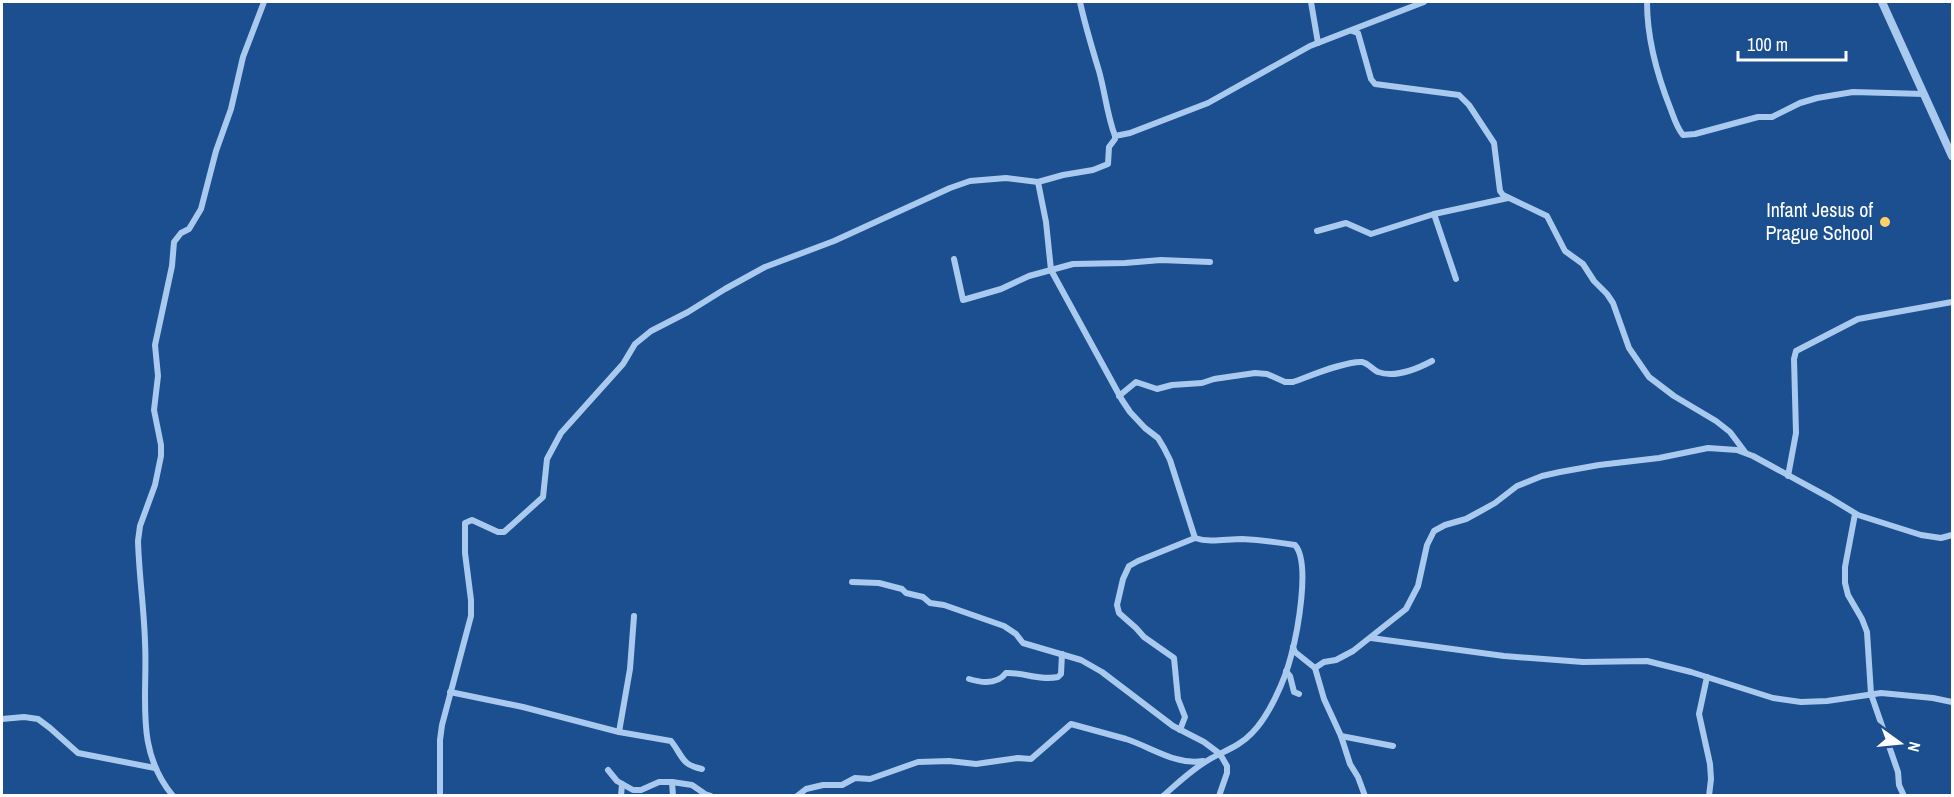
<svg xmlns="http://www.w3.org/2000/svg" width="1954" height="797" viewBox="0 0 1954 797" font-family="'Archivo Narrow',sans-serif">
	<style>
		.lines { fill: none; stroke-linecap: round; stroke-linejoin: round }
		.minor { stroke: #a9c9ee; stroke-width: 6 }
		.tertiary { stroke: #a9c9ee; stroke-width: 8 }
		.poi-dot { fill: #ffd166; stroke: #1b4f8f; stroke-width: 2 }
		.labels { text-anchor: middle; stroke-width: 6; stroke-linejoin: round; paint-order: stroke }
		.poi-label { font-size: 20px; fill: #fff; stroke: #1b4f8f; text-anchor: end }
	</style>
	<rect width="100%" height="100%" fill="#1b4f8f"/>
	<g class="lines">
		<g class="minor">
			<path d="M1080,2C1085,25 1092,48 1099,71C1105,92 1107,115 1115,136"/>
			<path d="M1311,2L1318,43"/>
			<path d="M1647,2C1647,40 1657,75 1671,110C1674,118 1677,128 1683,135L1695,134L1758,117H1772L1800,103L1817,98L1853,92L1924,94"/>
			<path d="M1352,31L1358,33L1371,79L1375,84L1459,95L1469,105L1494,143L1500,191L1503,195L1547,216L1565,251L1583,264L1594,281L1607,294L1613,303L1629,348L1649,377L1674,396L1716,421L1730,432L1745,452"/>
			<path d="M1038,182L1046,222L1051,270L1122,400L1130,412L1145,428L1158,438L1164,448L1170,460L1195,538C1210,543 1226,539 1242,539C1260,540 1277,542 1295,545C1311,563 1297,634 1291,656C1285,680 1269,716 1252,733C1240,746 1224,751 1210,759C1192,769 1178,783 1163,796"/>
			<path d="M1434,214L1456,279"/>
			<path d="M1317,231L1346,223L1371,234L1434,214L1508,198"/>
			<path d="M954,259L963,300L1001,289L1029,276L1073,264L1125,263L1161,260L1210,262"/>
			<path d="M1119,396L1136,382L1157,389L1172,385L1202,383L1214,379L1255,373L1267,374L1285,382H1293C1310,376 1345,361 1362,362C1368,363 1372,369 1378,372C1395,378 1417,369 1432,361"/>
			<path d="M1788,476L1796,433L1794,359L1796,351L1858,319L1952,302"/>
			<path d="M1855,514L1845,567V583L1848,595L1862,619L1867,632L1871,694L1898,772L1899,785L1904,796"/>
			<path d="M852,582L879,583L902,589L906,593L923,597L930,603L944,605L1004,626L1016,634L1023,643L1081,660L1102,672L1173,726L1204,742L1220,754L1227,766V773L1219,796"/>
			<path d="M1371,638L1504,656L1583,662L1647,661L1691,672L1773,698L1801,702L1827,701L1881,693L1933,698L1952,702"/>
			<path d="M1293,647L1295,652L1315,668L1324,662L1336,660L1353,651L1406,609L1418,586L1427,545L1434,531L1445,525L1466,519L1477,513L1495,503L1517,486L1542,476L1560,472L1599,465L1659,458L1708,448L1737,450L1753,456L1830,498L1858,515L1921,535L1941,538L1952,535"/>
			<path d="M1315,668L1324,699L1341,736L1350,764L1358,777L1365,796"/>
			<path d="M1286,671L1290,676L1294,692L1299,694"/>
			<path d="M1707,677L1699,714L1710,764L1711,779L1709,796"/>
			<path d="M969,679C982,683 997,685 1006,673C1023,672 1040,681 1058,677L1061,674L1062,654"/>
			<path d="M450,692L523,707L619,732L630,669L634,616"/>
			<path d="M2,719L24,717L38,719L50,728L78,753L155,768"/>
			<path d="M1180,730L1185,717L1178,699L1174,658L1144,637L1136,628L1119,613L1117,605L1123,579L1129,566L1138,561L1195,538"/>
			<path d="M619,732L671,741C683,756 681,765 702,769"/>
			<path d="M1341,736L1393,746"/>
			<path d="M608,770L617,781L633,790H641L659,782H672L692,785L705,794L711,796"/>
			<path d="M672,782L673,796"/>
			<path d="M173,796C134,749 148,697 145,642C144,608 139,575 138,541L140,526L155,485L161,456V445L154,410L158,376L155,345L172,266L174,242L181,233L189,229L201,209L216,151L231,109L243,57L264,2"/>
			<path d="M440,796V740L442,725L471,616V600L465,553V523L472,520L498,532H504L543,497L547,459L561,433L623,364L635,344L651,331L688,312L725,289L765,267L834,241L950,188L970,181L1006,178L1038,182L1063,175L1093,170L1108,164L1109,147L1115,139V136L1130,133L1208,103L1310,46L1424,2"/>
			<path d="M621,796L622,784"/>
			<path d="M797,796L806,789L823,785H842L855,778L870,779L918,762L949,761L976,764L1018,758L1031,759L1071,724C1089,729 1108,734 1126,739C1151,747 1177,766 1203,761"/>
		</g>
		<path class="tertiary" d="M1882,2L1952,156"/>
	</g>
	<circle class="poi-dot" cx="1885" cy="222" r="6"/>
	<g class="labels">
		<g class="poi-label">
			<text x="1873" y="217">Infant Jesus of<tspan x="1873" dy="23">Prague School</tspan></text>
		</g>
	</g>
	<rect width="1954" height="797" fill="none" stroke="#ffffff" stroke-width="6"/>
	<g transform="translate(1900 743) rotate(105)" stroke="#1b4f8f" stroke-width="4.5" paint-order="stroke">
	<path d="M0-4.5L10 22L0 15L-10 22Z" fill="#ffffff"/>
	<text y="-9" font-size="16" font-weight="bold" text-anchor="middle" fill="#ffffff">N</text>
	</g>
	<path d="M1738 51v9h108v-9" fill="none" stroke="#ffffff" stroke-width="3"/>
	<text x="1747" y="51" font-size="18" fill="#ffffff" stroke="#1b4f8f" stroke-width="4.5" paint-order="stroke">100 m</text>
</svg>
